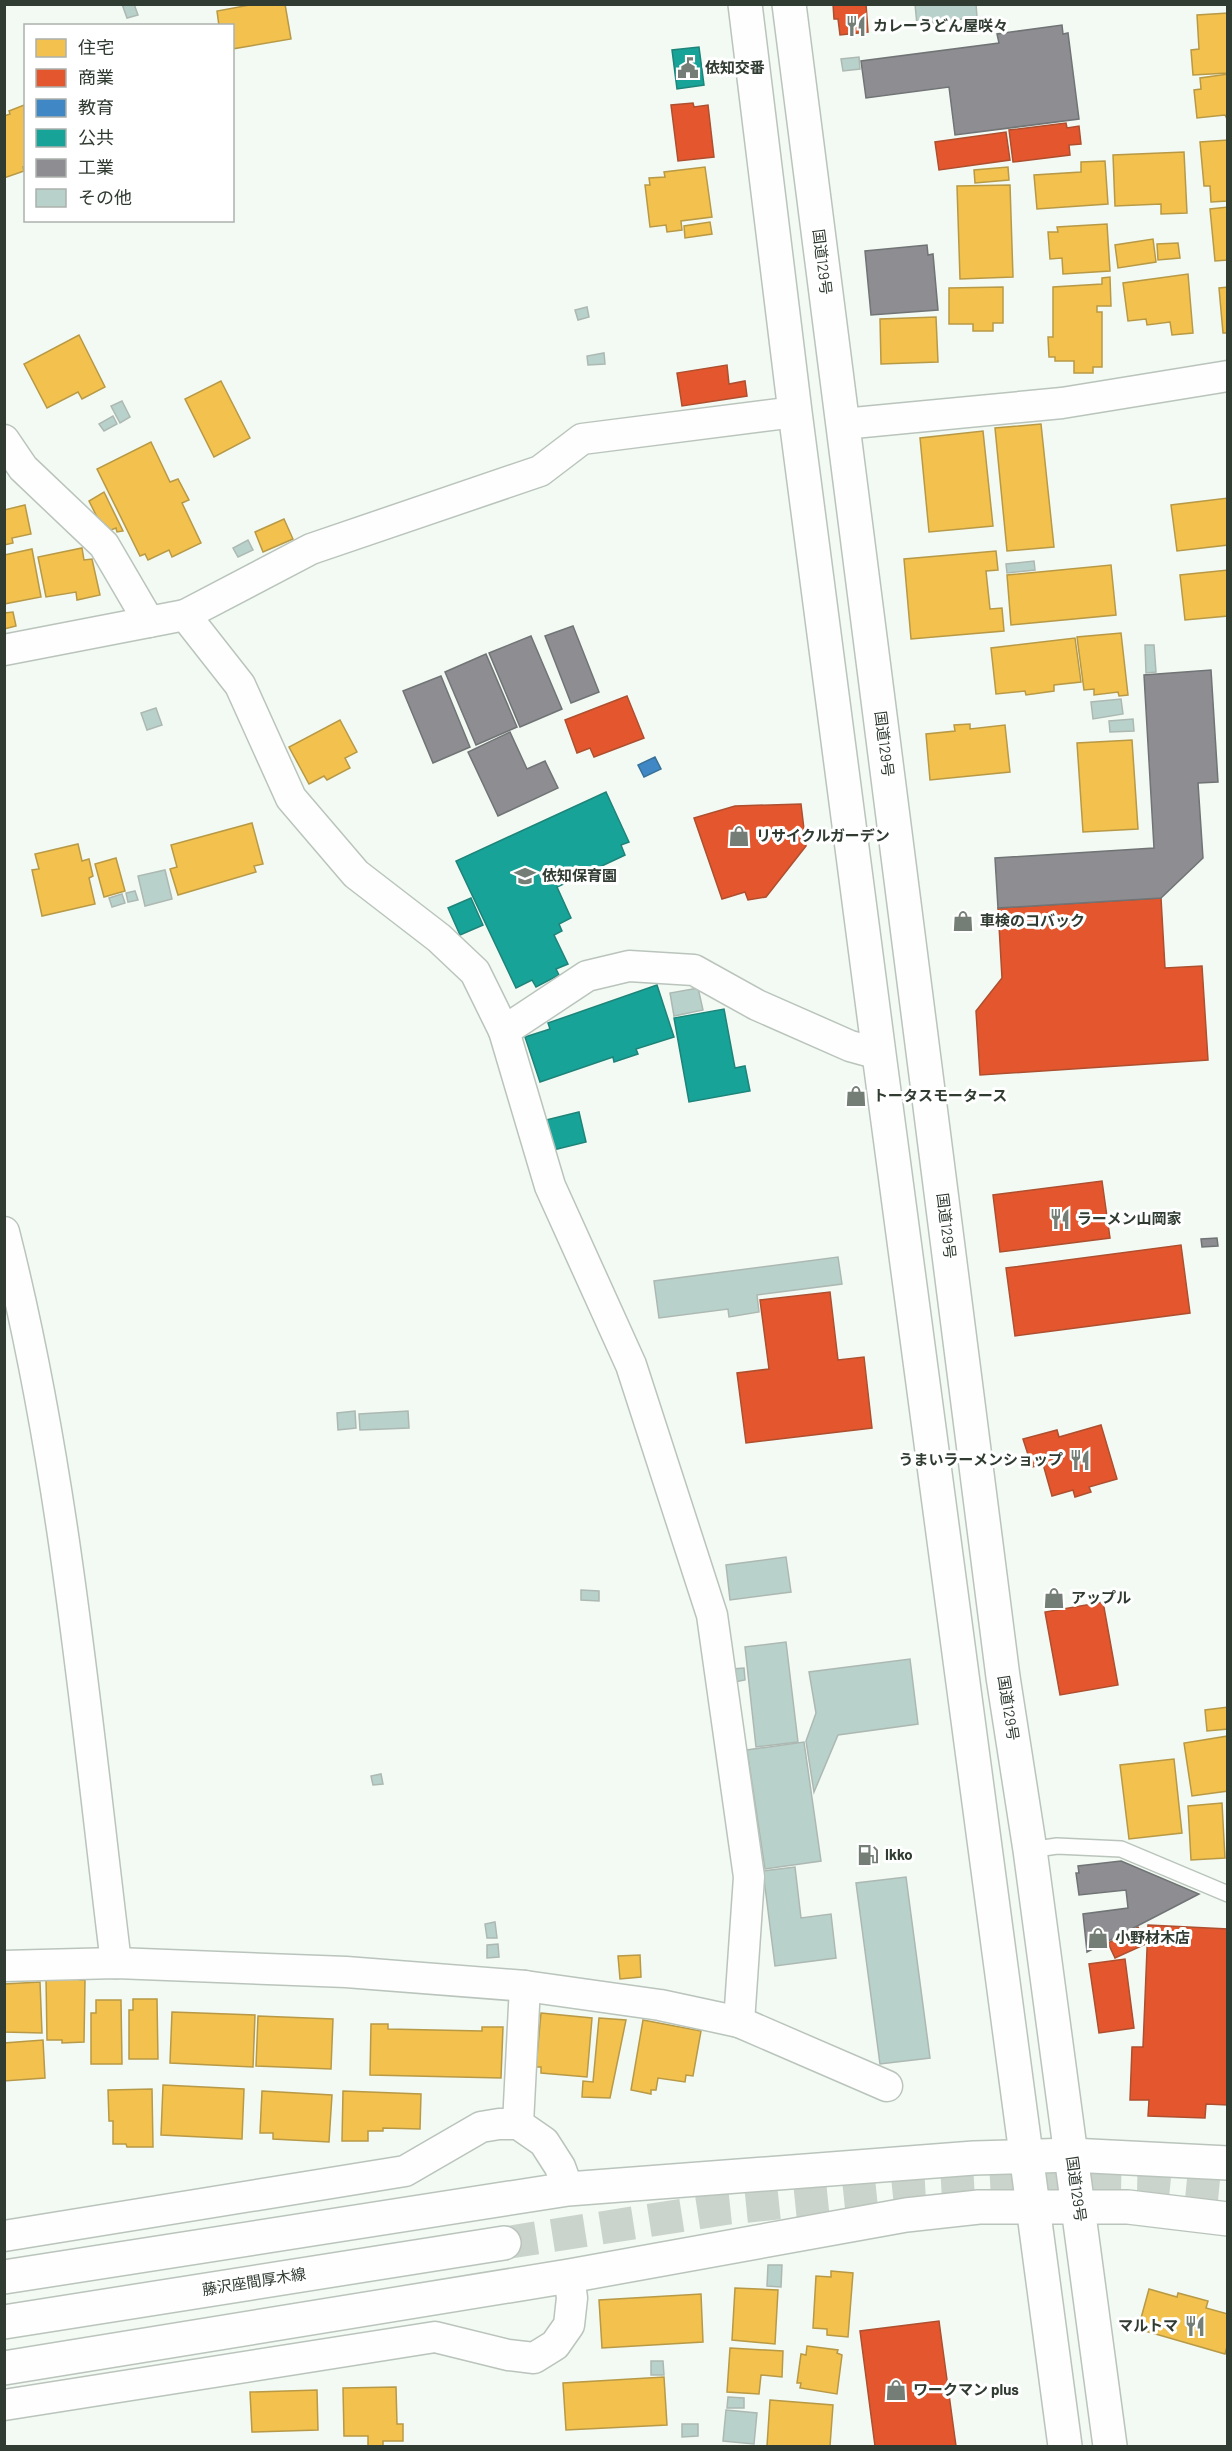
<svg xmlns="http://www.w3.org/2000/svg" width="1232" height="2451" viewBox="0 0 1232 2451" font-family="Barlow,'Noto Sans JP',sans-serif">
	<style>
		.homes { fill: #f2c14e; stroke: #b89946; stroke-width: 1.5 }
		.shops { fill: #e4572e; stroke: #ae4f2f; stroke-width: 1.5 }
		.schools { fill: #3f88c5; stroke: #3a7199; stroke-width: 1.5 }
		.public { fill: #17a398; stroke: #1e8479; stroke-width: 1.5 }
		.industry { fill: #8d8d92; stroke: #717475; stroke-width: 1.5 }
		.building { fill: #b8d2cb; stroke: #adb8b3; stroke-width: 1.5 }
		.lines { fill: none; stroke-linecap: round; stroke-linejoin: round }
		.primary-tunnel { stroke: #cbd4cc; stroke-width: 33; stroke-dasharray: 33 16; stroke-linecap: butt }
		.lane-casing { stroke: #bac4bc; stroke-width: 18 }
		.street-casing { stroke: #bac4bc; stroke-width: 33 }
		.primary-casing { stroke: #bac4bc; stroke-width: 36 }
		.highway-casing { stroke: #bac4bc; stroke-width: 36 }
		.lane { stroke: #fdfefd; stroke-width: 15 }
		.street { stroke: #fdfefd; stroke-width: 30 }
		.primary { stroke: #fdfefd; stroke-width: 33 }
		.highway { stroke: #fdfefd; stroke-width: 33 }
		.labels { text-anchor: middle; stroke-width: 6; stroke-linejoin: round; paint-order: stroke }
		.poi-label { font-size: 15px; font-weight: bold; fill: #303b32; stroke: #fff; text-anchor: start }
		.street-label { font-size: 15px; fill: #303b32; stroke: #fff }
	</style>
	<rect width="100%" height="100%" fill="#f2faf3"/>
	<g class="homes">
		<path d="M255,4H285L291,39L232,49V26H219L217,11Z"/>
		<path d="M1228,13V73L1193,75L1191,50L1199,49L1197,15Z"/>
		<path d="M1228,74V121L1225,115L1197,118L1194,90L1201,89L1200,78Z"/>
		<path d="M24,105L26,166L23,167L24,171L4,178V116L10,114L9,111Z"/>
		<path d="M1228,140V201L1211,202L1210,186H1204L1200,142Z"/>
		<path d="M1184,152L1187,213L1161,214V204L1115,206L1113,155Z"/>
		<path d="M1105,161L1108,204L1037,209L1034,175L1081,172V162Z"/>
		<path d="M705,167L712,217L681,221L682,230L667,232L666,225L650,227L645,185H650L649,178L665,177L664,172Z"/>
		<path d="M1008,167L1009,180L975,183L974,170Z"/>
		<path d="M1010,185L1013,277L960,279L957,186Z"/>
		<path d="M1228,207V260L1215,261L1210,209Z"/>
		<path d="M710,222L712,234L685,238L684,226Z"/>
		<path d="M1107,224L1110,271L1063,274L1062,258L1050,259L1048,232H1058L1057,227Z"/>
		<path d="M1153,239L1156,262L1118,268L1115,245Z"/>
		<path d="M1178,243L1180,258L1158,260L1157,244Z"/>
		<path d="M1188,274L1193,333L1172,335L1170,322L1147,325L1146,319L1128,321L1123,283Z"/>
		<path d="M1110,277L1111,306H1097V312H1102V367H1093V373H1074V361H1055V357H1049L1048,337H1053V287L1102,284V278Z"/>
		<path d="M1003,287V323H993V331H973V324H949V288Z"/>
		<path d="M1228,287V333H1223L1219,288Z"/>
		<path d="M936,317L938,362L881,364L880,319Z"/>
		<path d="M79,335L105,387L82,399L78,392L47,408L24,364Z"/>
		<path d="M221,381L250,438L214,457L185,399Z"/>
		<path d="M1041,424L1054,547L1007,551L995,428Z"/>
		<path d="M983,431L993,526L929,532L920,438Z"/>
		<path d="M151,442L170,482L178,479L189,500L182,503L201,543L172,557L169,550L148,560L145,554L140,556L97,469Z"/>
		<path d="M104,492L123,531L117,532L116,528L111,530L97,517L89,501Z"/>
		<path d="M1228,498V545L1177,551L1171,505Z"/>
		<path d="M25,505L31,534L12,538L13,543L4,545V510Z"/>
		<path d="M284,519L293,539L263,552L255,532Z"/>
		<path d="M82,548L84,560L92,559L100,595L77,600L76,592L46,597L38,557Z"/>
		<path d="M32,549L41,597L4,604V555Z"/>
		<path d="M996,551L998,570L986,571L990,609L1002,608L1004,631L911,639L904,559Z"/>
		<path d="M1111,565L1116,615L1011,625L1007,575Z"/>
		<path d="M1228,570V616L1185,620L1180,575Z"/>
		<path d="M13,612L16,626L4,629V613Z"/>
		<path d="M1121,633L1128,695L1119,696L1118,692L1094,695V689L1084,690L1077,637Z"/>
		<path d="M1075,638L1081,682L1054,685V691L1026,695L1025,691L996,694L991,648Z"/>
		<path d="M340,720L357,752L345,758L350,768L327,780L324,776L309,784L289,747Z"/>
		<path d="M970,724V729L1005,725L1010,772L930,780L926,734L955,731L954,725Z"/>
		<path d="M1132,740L1138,829L1083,832L1077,743Z"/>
		<path d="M252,823L263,864L254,866L256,872L178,895L170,869L177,867L171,845Z"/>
		<path d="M78,844L82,861L89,859L93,876L89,878L95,904L42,916L32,870L39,869L35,854Z"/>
		<path d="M116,858L125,891L104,897L95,864Z"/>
		<path d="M1228,1707V1729L1207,1731L1205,1710Z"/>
		<path d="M1228,1736V1791L1192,1796L1184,1743Z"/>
		<path d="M1174,1759L1182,1833L1129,1839L1120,1765Z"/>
		<path d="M1222,1803L1225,1858L1191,1860L1188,1806Z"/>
		<path d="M640,1955L641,1977L620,1979L618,1956Z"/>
		<path d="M80,1972V1980H85L84,2042L62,2043V2040H47L46,1978Z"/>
		<path d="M40,1982L42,2033L4,2032V1984Z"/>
		<path d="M133,1999H157L158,2059H129V2010H133Z"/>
		<path d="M96,2000H121L122,2064H91V2013H96Z"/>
		<path d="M172,2012L255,2015L253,2067L170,2063Z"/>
		<path d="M541,2013L592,2018L587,2077L541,2073V2067H536Z"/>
		<path d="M258,2016L333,2019L331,2069L256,2066Z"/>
		<path d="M599,2018L626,2020L610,2098L582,2097L583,2081L593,2082Z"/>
		<path d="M643,2020L701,2031L693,2076L686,2075L685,2082L658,2078L656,2090H651V2094L631,2090Z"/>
		<path d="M371,2024H388V2029L482,2031V2027H503L501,2078L370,2075Z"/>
		<path d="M43,2040L45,2078L4,2081V2043Z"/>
		<path d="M163,2085L244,2089L242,2139L161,2135Z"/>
		<path d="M152,2089L153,2147H127L126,2144H113V2121H109L108,2090Z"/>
		<path d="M262,2091L332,2095L329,2142L273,2139V2133H260Z"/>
		<path d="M343,2091L421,2094L420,2129L383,2128V2131H368V2141H342Z"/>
		<path d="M831,2271L853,2273L848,2337L827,2335V2329L813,2328L816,2276L831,2277Z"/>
		<path d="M735,2288L778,2290L775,2344L732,2340Z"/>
		<path d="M1149,2289L1177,2297L1178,2293L1208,2301L1206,2308L1228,2314V2343L1225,2354L1138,2329Z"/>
		<path d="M701,2294L703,2342L602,2348L599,2300Z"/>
		<path d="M807,2346L838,2350L837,2353L842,2355L837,2394L800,2388L801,2383H797L801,2354L806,2355Z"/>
		<path d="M730,2348L783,2351L782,2377L761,2375L759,2394L727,2392Z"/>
		<path d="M664,2377L667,2425L566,2430L563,2383Z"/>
		<path d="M396,2387L397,2424H403V2441H383V2446H368V2436H344L343,2388Z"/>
		<path d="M317,2390L318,2430L252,2432L250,2392Z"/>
		<path d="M770,2400L833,2405L830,2446H767Z"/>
	</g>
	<g class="shops">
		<path d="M833,4H866L868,32L840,35L838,19H834Z"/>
		<path d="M693,103L694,107L708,105L714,157L678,161L671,105Z"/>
		<path d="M1066,123L1067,128L1079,126L1081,144L1069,145L1070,155L1013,162L1009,130Z"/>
		<path d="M1006,132L1010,160L939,170L935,142Z"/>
		<path d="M727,365L729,384L745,381L747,396L682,406L677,373Z"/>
		<path d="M627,696L644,738L594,757L590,748L577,753L565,720Z"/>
		<path d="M801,804L806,846L766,897L748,900L745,892L722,899L694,818L735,806Z"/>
		<path d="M1161,898L1165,968L1202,966L1208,1060L980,1075L976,1011L1002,978L998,908Z"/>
		<path d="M1102,1181L1110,1238L1000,1252L993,1195Z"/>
		<path d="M1181,1245L1190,1313L1015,1336L1006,1268Z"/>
		<path d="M830,1292L838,1360L864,1357L872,1428L746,1443L737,1373L769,1369L760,1300Z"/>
		<path d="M1101,1425L1117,1479L1089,1487L1091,1492L1075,1497L1073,1490L1052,1496L1043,1464L1032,1467L1023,1439L1057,1430L1059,1437Z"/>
		<path d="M1103,1602L1118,1685L1060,1695L1045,1612Z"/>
		<path d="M1148,1925L1228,1929V2105L1206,2104L1205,2118L1148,2116L1149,2100H1130L1132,2047H1143Z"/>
		<path d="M1138,1927L1146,1944L1115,1958L1108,1943Z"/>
		<path d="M1125,1959L1134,2028L1099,2033L1089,1964Z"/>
		<path d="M939,2321L956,2446H875L860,2331Z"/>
	</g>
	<path class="schools" d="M655,757L661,769L644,777L638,765Z"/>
	<g class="public">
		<path d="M699,47L704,85L677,89L672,50Z"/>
		<path d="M606,792L629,842L621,845L625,855L557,887L571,918L559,924L562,931L554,935L568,964L556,969L559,975L536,987L532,980L516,988L456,861Z"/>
		<path d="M471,898L483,925L460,935L448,908Z"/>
		<path d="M657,985L674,1037L636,1049L638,1054L614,1062L613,1057L540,1082L525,1037L550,1029L548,1023Z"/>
		<path d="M724,1009L735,1068L745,1066L750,1091L689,1102L674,1018Z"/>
		<path d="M579,1112L586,1142L553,1150L546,1120Z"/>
	</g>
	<g class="industry">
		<path d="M1062,25L1063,34L1068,33L1079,119L955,135L949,87L866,98L861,61L999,43L997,34Z"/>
		<path d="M927,245L928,255L933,254L938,310L871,315L865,251Z"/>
		<path d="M573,626L599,692L571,703L545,636Z"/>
		<path d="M531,636L562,709L520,727L489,653Z"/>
		<path d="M486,654L517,727L476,745L445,672Z"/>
		<path d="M1211,670L1218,782L1198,783L1203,858L1161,898L998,908L995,858L1154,848L1144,675Z"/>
		<path d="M441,676L470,747L433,763L403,691Z"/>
		<path d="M510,732L527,769L545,761L558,788L498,816L468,752Z"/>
		<path d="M1217,1238L1218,1246L1202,1247L1201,1239Z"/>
		<path d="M1121,1861L1199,1894L1087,1952L1083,1914L1128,1908L1126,1890L1079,1895L1076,1873H1079L1078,1866Z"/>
	</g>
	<g class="building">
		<path d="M122,4H134L138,15L127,18Z"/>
		<path d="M915,4H976L977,17L917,25Z"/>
		<path d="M859,57L860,69L843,71L841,59Z"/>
		<path d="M587,307L589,317L578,320L575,310Z"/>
		<path d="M604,353L605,364L588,365L587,356Z"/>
		<path d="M122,401L130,417L120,423L111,406Z"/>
		<path d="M113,416L117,424L104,431L99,424Z"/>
		<path d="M248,540L253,550L238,557L233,548Z"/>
		<path d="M1034,561L1035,570L1007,573L1006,564Z"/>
		<path d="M1145,645H1154L1156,672L1146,673Z"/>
		<path d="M1121,699L1123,714L1093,719L1091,702Z"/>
		<path d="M156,708L162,725L147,730L141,713Z"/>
		<path d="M1133,719L1134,731L1110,732L1109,721Z"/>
		<path d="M165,870L172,899L145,906L138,876Z"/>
		<path d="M135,891L138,900L128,902L126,893Z"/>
		<path d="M122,894L125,903L112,907L109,898Z"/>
		<path d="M698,988L703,1010L674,1016L670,993Z"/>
		<path d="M838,1257L842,1284L757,1295L759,1312L729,1317L728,1309L659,1318L654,1281Z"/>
		<path d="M355,1411L356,1428L338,1430L337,1413Z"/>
		<path d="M408,1411L409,1428L360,1430L359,1414Z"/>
		<path d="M786,1557L791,1592L730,1600L726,1565Z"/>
		<path d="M581,1590L599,1591V1601L581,1600Z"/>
		<path d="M786,1642L798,1742L756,1747L745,1647Z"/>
		<path d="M910,1659L918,1724L838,1735L814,1792L806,1741L816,1713L809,1672Z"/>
		<path d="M744,1668L745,1680L734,1682L732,1669Z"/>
		<path d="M804,1742L821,1861L765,1869L747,1750Z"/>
		<path d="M381,1774L383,1784L373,1785L371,1776Z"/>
		<path d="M795,1867L801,1918L831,1914L836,1958L775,1966L763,1871Z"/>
		<path d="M906,1877L930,2058L880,2064L856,1883Z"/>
		<path d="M495,1922L497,1938H487L485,1924Z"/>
		<path d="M498,1944L499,1957L487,1958V1945Z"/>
		<path d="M768,2265H782L781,2287L767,2286Z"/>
		<path d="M651,2361H663L664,2375H651Z"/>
		<path d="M728,2397L744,2398V2408H727Z"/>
		<path d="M726,2410L757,2413L754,2444L723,2441Z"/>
		<path d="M682,2424H698V2436L682,2437Z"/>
	</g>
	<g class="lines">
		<path class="primary-tunnel" d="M504,2243L729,2208L893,2191L1034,2183L1144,2185L1228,2193"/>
		<defs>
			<path id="lane" d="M1030,1850L1057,1846L1121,1849L1228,1894"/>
			<g id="street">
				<path d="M843,424L1062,403L1228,376"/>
				<path d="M4,440L23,468L104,545L149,622"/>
				<path d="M185,615L311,549L540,471L582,439L795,412"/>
				<path d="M4,650L185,615L240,685L291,798L356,874L439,938L475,972L504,1031L550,1186L631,1365L712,1615L749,1877L739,2022L660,2005L525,1986L346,1972L116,1963L4,1966"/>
				<path d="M504,1031L587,976L629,966L694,970L757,1005L850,1046L879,1054"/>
				<path d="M4,1232C65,1472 86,1719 116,1963"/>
				<path d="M739,2022L887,2086"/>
				<path d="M518,2124L525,1986"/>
				<path d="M4,2236L405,2171L481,2127L499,2124H518L544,2142L560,2167L568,2189"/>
				<path d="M4,2405L435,2337L508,2355L534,2358L555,2345L569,2325L572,2298L569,2276"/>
			</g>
			<g id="primary">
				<path d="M4,2277L568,2189L974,2158L1071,2155L1228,2163"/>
				<path d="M4,2322L504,2243"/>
				<path d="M4,2368L569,2276L906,2215L979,2207H1128L1228,2219"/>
			</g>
			<g id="highway">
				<path d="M745,4L795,412L879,1054L1065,2446"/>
				<path d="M789,4L1003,1677L1030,1850L1110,2446"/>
			</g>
		</defs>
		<use href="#lane" class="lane-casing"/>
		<use href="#street" class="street-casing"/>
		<use href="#primary" class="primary-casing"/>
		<use href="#highway" class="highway-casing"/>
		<use href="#lane" class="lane"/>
		<use href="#street" class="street"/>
		<use href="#primary" class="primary"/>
		<use href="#highway" class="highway"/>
	</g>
	<defs>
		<symbol id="restaurant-bare" viewBox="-9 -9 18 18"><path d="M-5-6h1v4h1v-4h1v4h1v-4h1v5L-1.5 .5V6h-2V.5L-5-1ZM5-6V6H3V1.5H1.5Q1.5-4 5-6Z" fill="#747e76" stroke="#fff" stroke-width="2.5" paint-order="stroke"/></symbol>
		<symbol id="civic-bare" viewBox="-9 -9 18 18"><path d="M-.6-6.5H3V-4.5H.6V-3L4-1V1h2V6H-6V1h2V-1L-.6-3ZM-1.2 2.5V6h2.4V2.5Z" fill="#747e76" stroke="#fff" stroke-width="2.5" paint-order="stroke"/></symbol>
		<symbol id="shop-bare" viewBox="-9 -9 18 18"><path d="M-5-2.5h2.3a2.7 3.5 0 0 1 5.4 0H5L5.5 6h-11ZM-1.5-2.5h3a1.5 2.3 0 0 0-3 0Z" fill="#747e76" stroke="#fff" stroke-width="2.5" paint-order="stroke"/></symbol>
		<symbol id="school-bare" viewBox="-9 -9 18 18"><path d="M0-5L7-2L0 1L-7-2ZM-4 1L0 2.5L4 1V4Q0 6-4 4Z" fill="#747e76" stroke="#fff" stroke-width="2.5" paint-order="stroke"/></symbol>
		<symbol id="fuel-bare" viewBox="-9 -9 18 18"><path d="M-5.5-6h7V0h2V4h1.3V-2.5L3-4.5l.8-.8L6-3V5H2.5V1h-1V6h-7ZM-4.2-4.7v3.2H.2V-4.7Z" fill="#747e76" stroke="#fff" stroke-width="2.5" paint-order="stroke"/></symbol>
	</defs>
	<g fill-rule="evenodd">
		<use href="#restaurant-bare" x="841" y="11" width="30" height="30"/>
		<use href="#civic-bare" x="673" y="53" width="30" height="30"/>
		<use href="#shop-bare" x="724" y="821" width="30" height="30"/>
		<use href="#school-bare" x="510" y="861" width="30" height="30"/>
		<use href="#shop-bare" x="948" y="906" width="30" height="30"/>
		<use href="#shop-bare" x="841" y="1081" width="30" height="30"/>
		<use href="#restaurant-bare" x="1045" y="1204" width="30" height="30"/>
		<use href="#restaurant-bare" x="1065" y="1445" width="30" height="30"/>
		<use href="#shop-bare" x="1039" y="1583" width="30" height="30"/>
		<use href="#fuel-bare" x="853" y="1840" width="30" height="30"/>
		<use href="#shop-bare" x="1083" y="1923" width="30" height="30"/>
		<use href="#restaurant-bare" x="1180" y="2311" width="30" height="30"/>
		<use href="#shop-bare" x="881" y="2375" width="30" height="30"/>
	</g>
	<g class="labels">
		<g class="poi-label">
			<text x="873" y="31">カレーうどん屋咲々</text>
			<text x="705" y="73">依知交番</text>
			<text x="756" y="841">リサイクルガーデン</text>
			<text x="542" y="881">依知保育園</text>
			<text x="980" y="926">車検のコバック</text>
			<text x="873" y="1101">トータスモータース</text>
			<text x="1077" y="1224">ラーメン山岡家</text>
			<text x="1063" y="1465" text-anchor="end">うまいラーメンショップ</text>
			<text x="1071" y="1603">アップル</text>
			<text x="885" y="1860">Ikko</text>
			<text x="1115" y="1943">小野材木店</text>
			<text x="1178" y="2331" text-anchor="end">マルトマ</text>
			<text x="913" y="2395">ワークマン plus</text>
		</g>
		<g class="street-label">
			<text transform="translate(822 262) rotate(83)" y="5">国道129号</text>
			<text transform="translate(884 744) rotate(83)" y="5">国道129号</text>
			<text transform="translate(946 1226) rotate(83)" y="5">国道129号</text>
			<text transform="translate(1008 1708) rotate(81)" y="5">国道129号</text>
			<text transform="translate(1076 2189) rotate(82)" y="5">国道129号</text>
			<text transform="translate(254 2282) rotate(-9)" y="5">藤沢座間厚木線</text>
		</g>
	</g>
	<rect width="1232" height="2451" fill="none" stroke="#303b32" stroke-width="12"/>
	<rect x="24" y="24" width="210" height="198" fill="#ffffff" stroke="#acb1ad" stroke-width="1.5"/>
	<rect x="36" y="39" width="30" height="18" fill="#f2c14e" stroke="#acb1ad" stroke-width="1.5"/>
	<text x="78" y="54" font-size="18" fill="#303b32">住宅</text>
	<rect x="36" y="69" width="30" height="18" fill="#e4572e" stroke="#acb1ad" stroke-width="1.5"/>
	<text x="78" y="84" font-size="18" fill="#303b32">商業</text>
	<rect x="36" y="99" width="30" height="18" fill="#3f88c5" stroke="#acb1ad" stroke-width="1.5"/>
	<text x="78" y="114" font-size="18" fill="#303b32">教育</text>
	<rect x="36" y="129" width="30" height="18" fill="#17a398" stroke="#acb1ad" stroke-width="1.5"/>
	<text x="78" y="144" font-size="18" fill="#303b32">公共</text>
	<rect x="36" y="159" width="30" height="18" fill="#8d8d92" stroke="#acb1ad" stroke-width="1.5"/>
	<text x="78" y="174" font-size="18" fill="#303b32">工業</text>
	<rect x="36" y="189" width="30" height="18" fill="#b8d2cb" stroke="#acb1ad" stroke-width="1.5"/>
	<text x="78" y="204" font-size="18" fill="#303b32">その他</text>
</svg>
